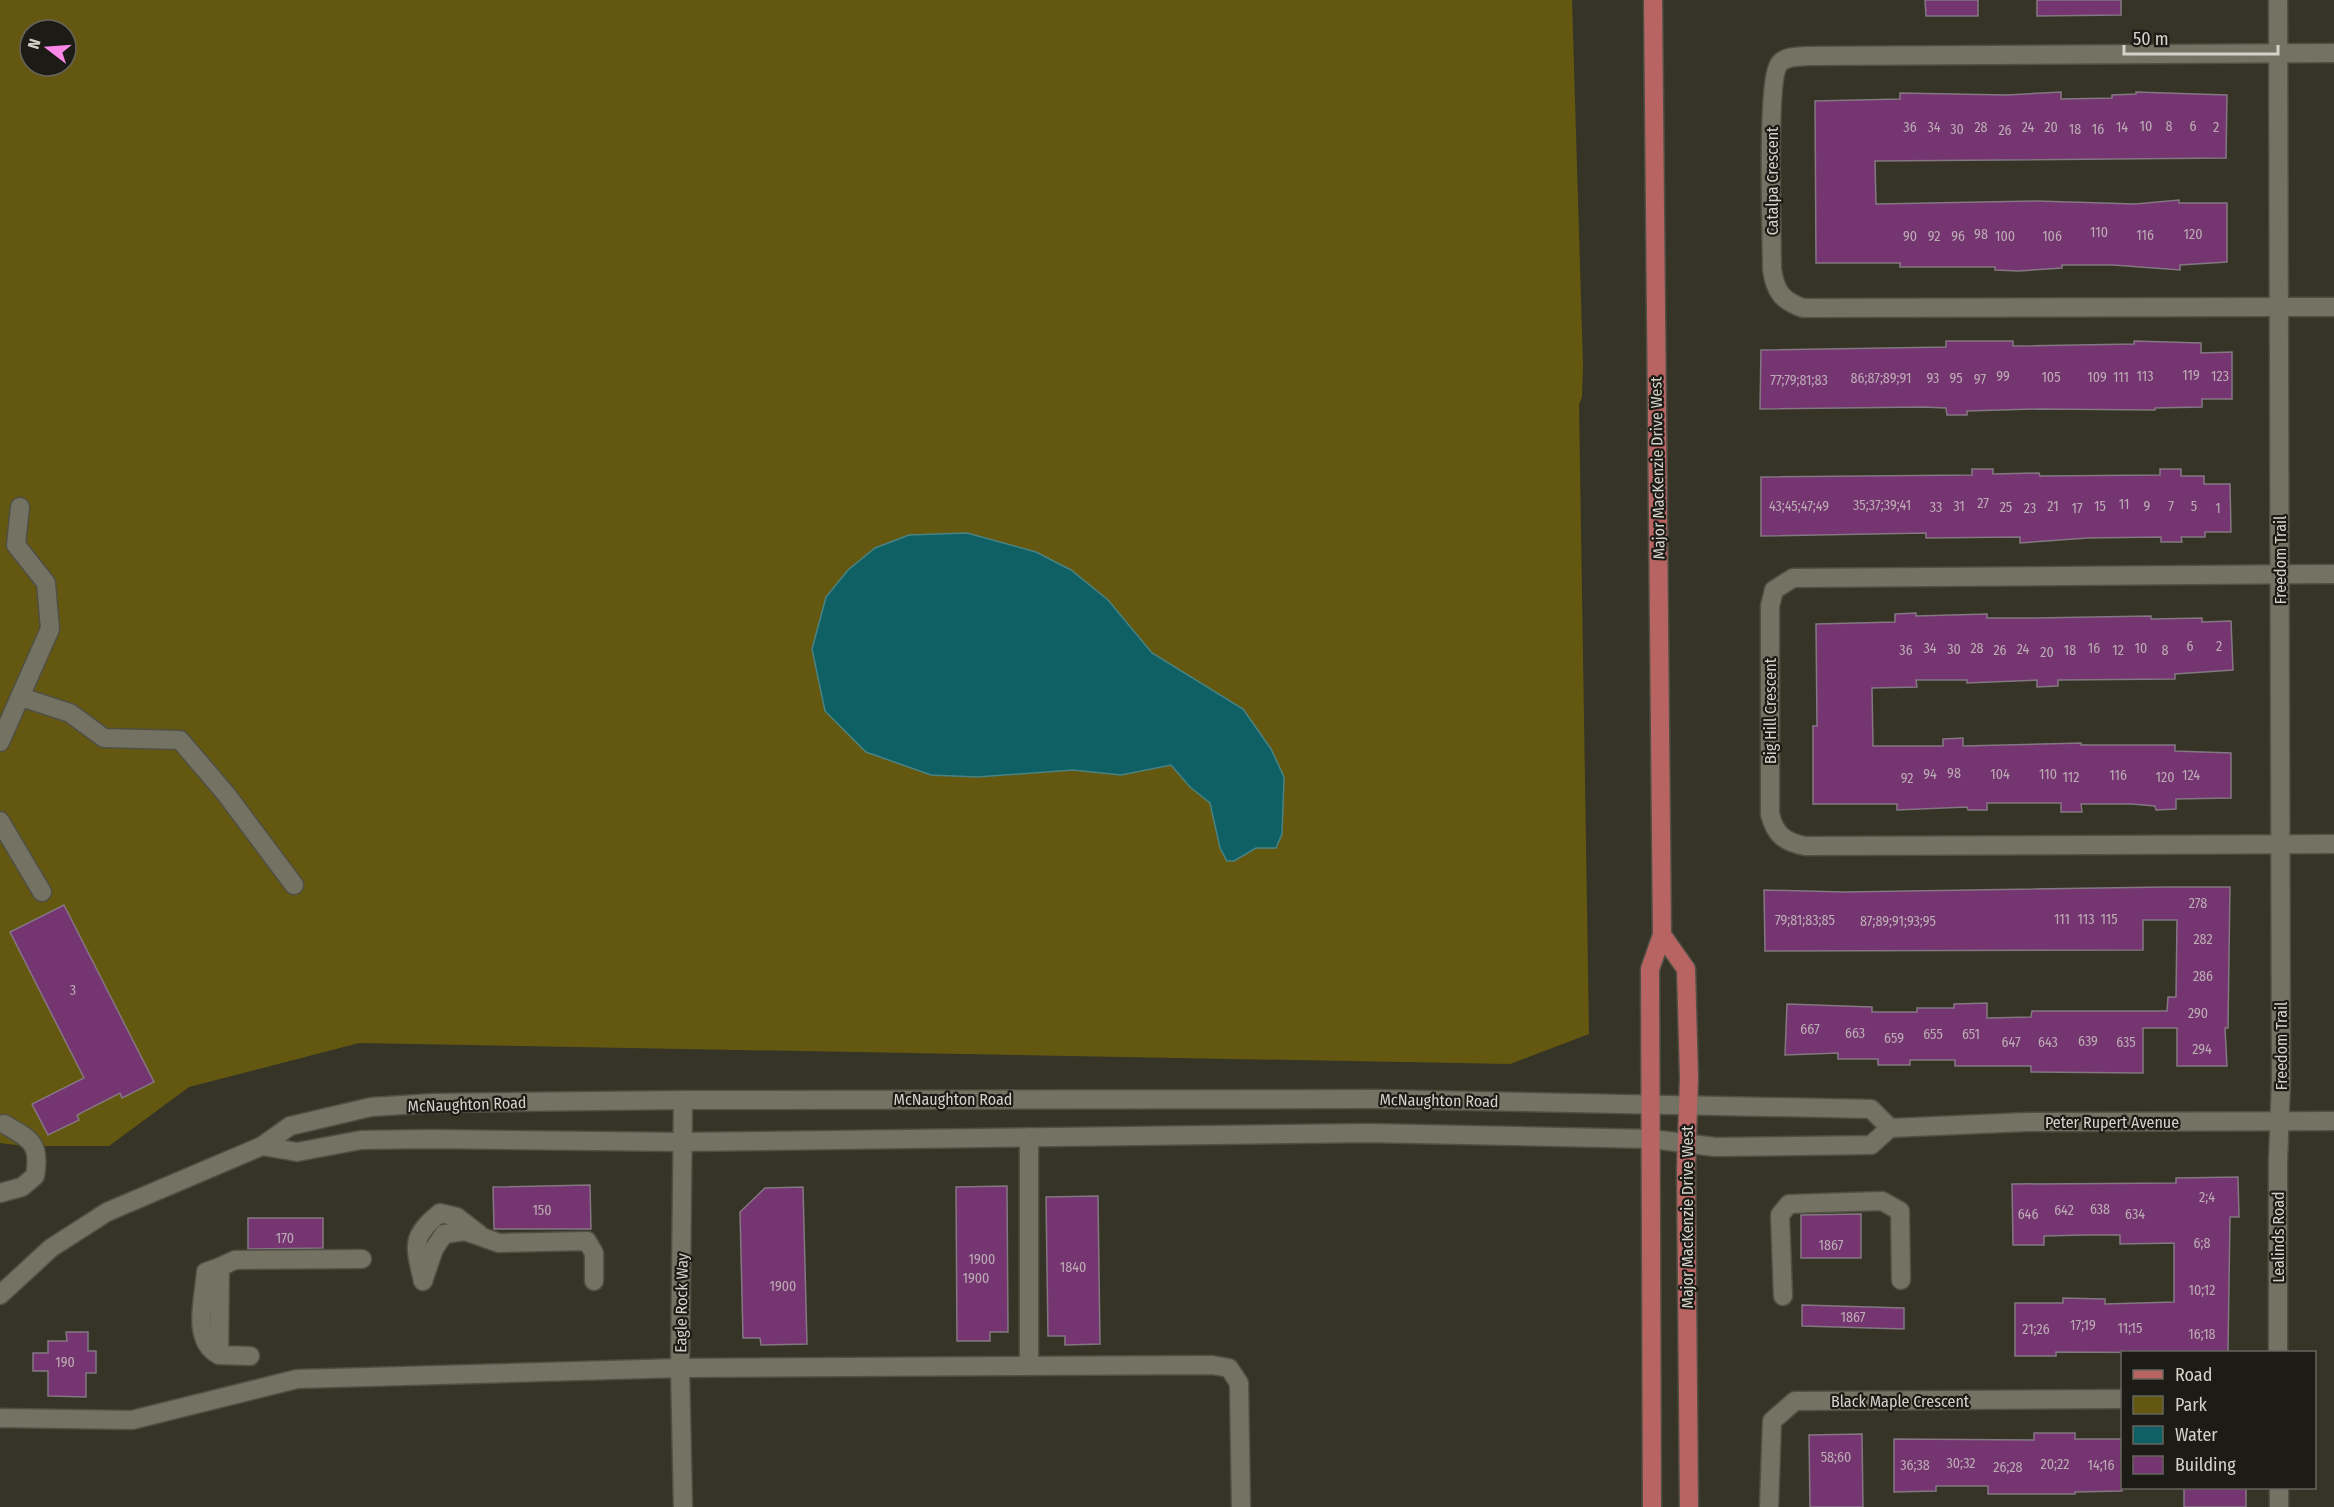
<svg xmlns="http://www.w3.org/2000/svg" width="2334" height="1507" viewBox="0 0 2334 1507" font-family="'Fira Sans Condensed',sans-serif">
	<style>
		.green { fill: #645811; fill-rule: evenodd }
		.water { fill: #0e6064; stroke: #498283; stroke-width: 1.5 }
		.building { fill: #753571; stroke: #847782; stroke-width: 1.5 }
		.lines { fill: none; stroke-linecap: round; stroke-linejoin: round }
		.minor-casing { stroke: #504f43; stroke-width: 21 }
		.major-casing { stroke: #504f43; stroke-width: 21 }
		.minor { stroke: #747262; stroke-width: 18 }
		.major { stroke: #b76463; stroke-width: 18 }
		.labels { text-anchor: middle; stroke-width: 4.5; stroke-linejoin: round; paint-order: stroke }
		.number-label { font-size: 14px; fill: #bcacb4 }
		.street-label { font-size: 16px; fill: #d4d3ca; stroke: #1c1b15 }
	</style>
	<rect width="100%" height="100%" fill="#363426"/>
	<path class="green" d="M0,0H1572L1583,366L1582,397L1579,404L1589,1034L1510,1064L359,1043L189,1087L109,1146H24L0,1143ZM30,30H66V66H30Z"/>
	<path class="water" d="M967,533L1036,552L1071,570L1108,600L1152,653L1243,709L1271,749L1284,777L1282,834L1276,848H1256L1234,861H1227L1220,848L1210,803L1190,787L1171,765L1121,775L1073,770L977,777L931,775L866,752L825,711L812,649L826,597L848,570L875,548L909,535Z"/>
	<g class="building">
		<path d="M1925,0H1978V16H1926Z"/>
		<path d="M2037,0H2121V15L2037,16Z"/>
		<path d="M2061,92V99L2112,98V95L2136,94V92L2227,95L2226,158L1875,161L1876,204L2038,201L2135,204L2179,200V203H2227V262L2180,265V270L2113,265H2062V268L2019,271L1995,270V267H1900V263H1816L1815,101L1900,99V93L2007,95Z"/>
		<path d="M1946,341H2013V346L2134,344V341L2201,343V353L2232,352V399H2202V407L2155,408V410L2038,409L1967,411V415H1947L1946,408L1923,407L1760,409L1761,350L1946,347Z"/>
		<path d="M1972,469H1993V474L2039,473L2040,476L2160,475V469H2181V476H2204V484H2230L2231,532H2205V537H2181L2182,542H2161V537L2088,538L2020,543V537L1926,538V533L1761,536V477L1972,475Z"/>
		<path d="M1916,613V616L1987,614V618H2033L2151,616V619L2202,618V622L2231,621L2233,670L2175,674V679L2058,680V686L2037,687V680L1967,683V680H1916L1917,687L1872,688L1873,746H1943V739L1963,738V746L2081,743V745H2175V751L2231,753V798L2176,799V809L2156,810L2155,806L2132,804H2081L2082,812H2061V803H1987V810H1968L1967,807L1897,810V804H1813V726H1817L1816,624L1895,622V614Z"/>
		<path d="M2166,887H2230L2228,1028H2225L2227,1066H2177V1028H2143V1073L2031,1072V1066H1955V1060H1910V1065H1878V1059H1838V1053L1785,1055L1787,1004L1872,1007V1012H1917V1008H1954V1004L1987,1003V1018L2031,1017L2032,1011H2167L2168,997H2176L2177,920H2143V950L1765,951L1764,890L1844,892Z"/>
		<path d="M64,905L154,1082L122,1098L120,1093L77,1115L79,1120L48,1135L32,1104L84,1078L10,932Z"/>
		<path d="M2238,1177L2239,1217H2230L2228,1353L2056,1352V1356H2015V1303H2063V1298L2105,1299V1304L2174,1302V1243L2120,1244V1235H2085L2044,1236V1245H2013L2012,1184L2176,1183V1178Z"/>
		<path d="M590,1185L591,1229H494L493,1187Z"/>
		<path d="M1007,1186L1008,1332H990V1341H957L956,1187Z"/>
		<path d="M803,1187L807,1344L761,1345L760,1338H743L740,1212L765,1188Z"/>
		<path d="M1098,1196L1100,1344L1065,1345V1336H1048L1046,1197Z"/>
		<path d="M1861,1214V1258H1801V1215Z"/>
		<path d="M248,1218H323V1248L248,1249Z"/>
		<path d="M1802,1305L1904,1308V1329L1802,1326Z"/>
		<path d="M66,1332H88V1351H96V1373H86V1397L48,1396V1371H33V1353H48V1341H67Z"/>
		<path d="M2034,1433H2075V1439H2121L2122,1491L2075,1492V1494H1988V1486H1936V1491L1894,1492V1439L2034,1440Z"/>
		<path d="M1862,1434L1863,1507H1810L1809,1435Z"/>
		<rect x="2184" y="1488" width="62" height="19"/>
	</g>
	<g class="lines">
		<defs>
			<g id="minor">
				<path d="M2278,0L2281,1081L2278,1161V1352"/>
				<path d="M2334,53L1806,56C1798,57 1786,56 1780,63C1766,77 1772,239 1772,269C1775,291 1782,301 1803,308L2334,307"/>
				<path d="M2334,574L1793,578L1774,590L1770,606V814C1775,835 1785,842 1805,846L2334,844"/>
				<path d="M21,697L70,713L104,738L180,740L226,794L294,885"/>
				<path d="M0,742L50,629L46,583L16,545L20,507"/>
				<path d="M0,821L42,892"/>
				<path d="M683,1100L680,1368L683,1507"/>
				<path d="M262,1146L297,1152L361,1140L431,1139L682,1142L1367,1133L1652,1139L1715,1147L1871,1145L1890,1128L2027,1122L2334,1121"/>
				<path d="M0,1193L22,1187L35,1176C41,1143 30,1139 4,1124"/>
				<path d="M423,1281L434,1249L444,1234L465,1231L499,1243L587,1241L594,1253V1281"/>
				<path d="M423,1281C415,1246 410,1237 440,1213L457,1217L479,1234"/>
				<path d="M0,1295L51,1248L107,1212L262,1146L290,1126L371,1107L433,1103L683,1100L1378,1099L1871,1109L1890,1128"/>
				<path d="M1783,1296L1780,1215L1789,1204L1882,1201L1900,1211L1901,1280"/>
				<path d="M219,1355C191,1340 204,1299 206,1272L220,1267"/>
				<path d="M250,1356L219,1355L220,1267L235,1260L362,1259"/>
				<path d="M1029,1366V1137"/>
				<path d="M0,1418L132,1420L297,1379L680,1368L1212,1365L1229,1368L1239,1383L1241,1507"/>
				<path d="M2279,1488V1507"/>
				<path d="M1769,1507L1772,1421L1795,1401L2122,1399"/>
			</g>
			<g id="major">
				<path d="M1662,935L1686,969L1689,1078L1686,1169L1689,1507"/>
				<path d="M1652,1507L1650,969L1662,935L1653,0"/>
			</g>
		</defs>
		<use href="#minor" class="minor-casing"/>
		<use href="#major" class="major-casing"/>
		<use href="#minor" class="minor"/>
		<use href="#major" class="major"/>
	</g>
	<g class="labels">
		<g class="number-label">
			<text x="2146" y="131">10</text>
			<text x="2169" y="131">8</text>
			<text x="2193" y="131">6</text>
			<text x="1910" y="132">36</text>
			<text x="1934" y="132">34</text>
			<text x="1981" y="132">28</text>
			<text x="2028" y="132">24</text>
			<text x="2051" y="132">20</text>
			<text x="2122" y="132">14</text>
			<text x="2216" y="132">2</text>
			<text x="1957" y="134">30</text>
			<text x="2075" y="134">18</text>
			<text x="2098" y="134">16</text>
			<text x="2005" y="135">26</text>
			<text x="2099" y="237">110</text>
			<text x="1981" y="239">98</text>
			<text x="2193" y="239">120</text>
			<text x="2145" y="240">116</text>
			<text x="1910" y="241">90</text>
			<text x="1934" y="241">92</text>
			<text x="1958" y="241">96</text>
			<text x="2005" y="241">100</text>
			<text x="2052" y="241">106</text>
			<text x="2191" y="380">119</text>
			<text x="2003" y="381">99</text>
			<text x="2145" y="381">113</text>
			<text x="2220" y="381">123</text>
			<text x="2051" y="382">105</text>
			<text x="2097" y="382">109</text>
			<text x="2121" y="382">111</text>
			<text x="1881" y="383">86;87;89;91</text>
			<text x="1933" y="383">93</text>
			<text x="1956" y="383">95</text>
			<text x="1980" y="384">97</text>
			<text x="1799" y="385">77;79;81;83</text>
			<text x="1983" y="508">27</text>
			<text x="2124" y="509">11</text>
			<text x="1882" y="510">35;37;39;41</text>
			<text x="1799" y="511">43;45;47;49</text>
			<text x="1959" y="511">31</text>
			<text x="2053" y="511">21</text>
			<text x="2100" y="511">15</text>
			<text x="2147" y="511">9</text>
			<text x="2171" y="511">7</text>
			<text x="2194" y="511">5</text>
			<text x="1936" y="512">33</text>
			<text x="2006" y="512">25</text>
			<text x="2030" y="513">23</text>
			<text x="2077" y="513">17</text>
			<text x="2218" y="513">1</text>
			<text x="2190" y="651">6</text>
			<text x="2219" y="651">2</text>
			<text x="1930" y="653">34</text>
			<text x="1977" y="653">28</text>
			<text x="2094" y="653">16</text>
			<text x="2141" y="653">10</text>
			<text x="1954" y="654">30</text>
			<text x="2023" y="654">24</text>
			<text x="1906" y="655">36</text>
			<text x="2000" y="655">26</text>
			<text x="2070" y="655">18</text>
			<text x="2118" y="655">12</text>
			<text x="2165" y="655">8</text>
			<text x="2047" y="657">20</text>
			<text x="1954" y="778">98</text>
			<text x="1930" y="779">94</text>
			<text x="2000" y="779">104</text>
			<text x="2048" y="779">110</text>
			<text x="2118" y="780">116</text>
			<text x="2191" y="780">124</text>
			<text x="2071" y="782">112</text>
			<text x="2165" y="782">120</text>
			<text x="1907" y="783">92</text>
			<text x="2198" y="908">278</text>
			<text x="2062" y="924">111</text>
			<text x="2086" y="924">113</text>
			<text x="2109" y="924">115</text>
			<text x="1805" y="925">79;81;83;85</text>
			<text x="1898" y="926">87;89;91;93;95</text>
			<text x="2203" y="944">282</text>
			<text x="2203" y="981">286</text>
			<text x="73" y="995">3</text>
			<text x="2198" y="1018">290</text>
			<text x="1810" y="1034">667</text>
			<text x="1855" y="1038">663</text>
			<text x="1933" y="1039">655</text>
			<text x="1971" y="1039">651</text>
			<text x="1894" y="1043">659</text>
			<text x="2088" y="1046">639</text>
			<text x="2011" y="1047">647</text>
			<text x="2048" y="1047">643</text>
			<text x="2126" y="1047">635</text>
			<text x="2202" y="1054">294</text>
			<text x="2207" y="1202">2;4</text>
			<text x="2100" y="1214">638</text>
			<text x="542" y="1215">150</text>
			<text x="2064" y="1215">642</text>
			<text x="2028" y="1219">646</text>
			<text x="2135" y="1219">634</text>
			<text x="285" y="1243">170</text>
			<text x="2202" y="1248">6;8</text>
			<text x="1831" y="1250">1867</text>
			<text x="982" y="1264">1900</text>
			<text x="1073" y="1272">1840</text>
			<text x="976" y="1283">1900</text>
			<text x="783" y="1291">1900</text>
			<text x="2202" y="1295">10;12</text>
			<text x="1853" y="1322">1867</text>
			<text x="2083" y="1330">17;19</text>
			<text x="2130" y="1333">11;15</text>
			<text x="2036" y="1334">21;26</text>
			<text x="2202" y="1339">16;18</text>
			<text x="65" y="1367">190</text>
			<text x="1836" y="1462">58;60</text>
			<text x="1961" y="1468">30;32</text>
			<text x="2055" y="1469">20;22</text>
			<text x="1915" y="1470">36;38</text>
			<text x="2101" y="1470">14;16</text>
			<text x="2008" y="1472">26;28</text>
		</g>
		<g class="street-label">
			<text transform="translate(1772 181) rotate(-90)" y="6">Catalpa Crescent</text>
			<text transform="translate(1657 468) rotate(-91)" y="6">Major MacKenzie Drive West</text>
			<text transform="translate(2280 560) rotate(-90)" y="6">Freedom Trail</text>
			<text transform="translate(1770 711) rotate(-90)" y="6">Big Hill Crescent</text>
			<text transform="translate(2281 1046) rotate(-90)" y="6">Freedom Trail</text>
			<text x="953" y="1105">McNaughton Road</text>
			<text transform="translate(1439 1100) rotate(1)" y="6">McNaughton Road</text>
			<text transform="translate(467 1104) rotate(-2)" y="6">McNaughton Road</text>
			<text x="2112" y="1128">Peter Rupert Avenue</text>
			<text transform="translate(1687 1217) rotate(-90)" y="6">Major MacKenzie Drive West</text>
			<text transform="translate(2278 1237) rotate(-90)" y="6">Lealinds Road</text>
			<text transform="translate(681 1303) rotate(-89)" y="6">Eagle Rock Way</text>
			<text x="1900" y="1407">Black Maple Crescent</text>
		</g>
	</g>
	<rect x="2121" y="1351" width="195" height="138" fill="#1c1b15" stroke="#66655d" stroke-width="1.5"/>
	<rect x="2133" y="1370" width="30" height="9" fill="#b76463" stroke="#66655d" stroke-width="1.5"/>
	<text x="2175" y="1381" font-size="18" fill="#d4d3ca">Road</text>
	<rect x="2133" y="1396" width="30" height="18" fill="#645811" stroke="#66655d" stroke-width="1.5"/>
	<text x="2175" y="1411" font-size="18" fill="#d4d3ca">Park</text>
	<rect x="2133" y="1426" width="30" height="18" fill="#0e6064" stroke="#66655d" stroke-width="1.5"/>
	<text x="2175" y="1441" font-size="18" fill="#d4d3ca">Water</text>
	<rect x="2133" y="1456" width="30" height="18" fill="#753571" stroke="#66655d" stroke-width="1.5"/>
	<text x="2175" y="1471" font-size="18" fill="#d4d3ca">Building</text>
	<g transform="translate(48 48) rotate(287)"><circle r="28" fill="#1c1b15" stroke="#66655d" stroke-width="1.5"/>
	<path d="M0-4.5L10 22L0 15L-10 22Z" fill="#f988e9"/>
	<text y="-9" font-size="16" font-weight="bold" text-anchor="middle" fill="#d4d3ca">N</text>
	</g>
	<path d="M2124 45v9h154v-9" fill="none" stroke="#d4d3ca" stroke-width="3"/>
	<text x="2133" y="45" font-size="18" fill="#d4d3ca" stroke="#1c1b15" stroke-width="4.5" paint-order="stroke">50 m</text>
</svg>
